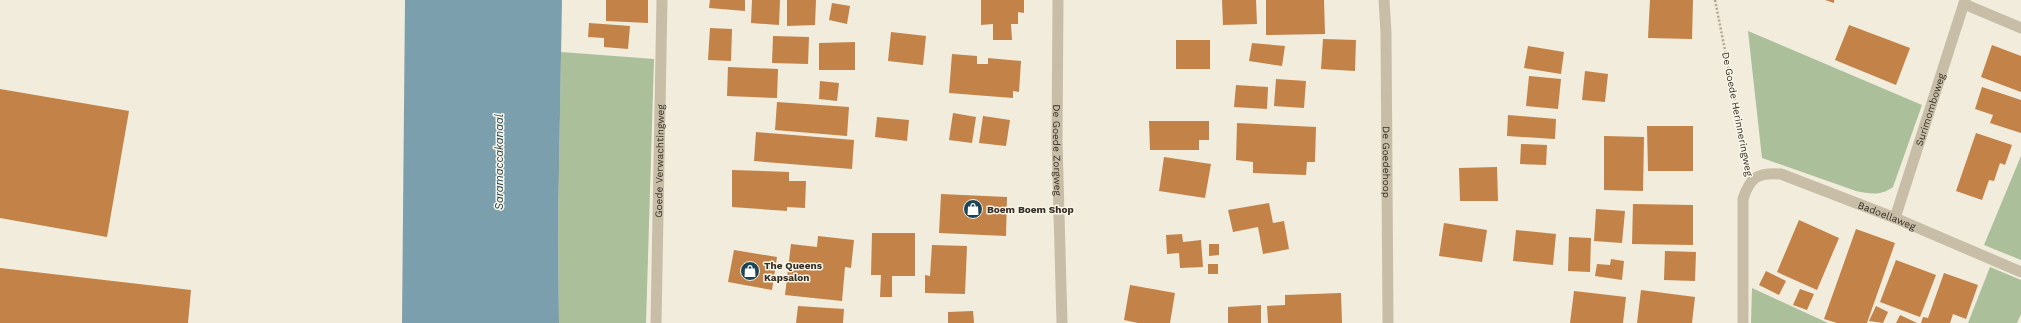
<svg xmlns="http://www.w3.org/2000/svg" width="2021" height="323" viewBox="0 0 2021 323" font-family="'Work Sans',sans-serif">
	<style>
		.green { fill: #abbf9b }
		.water { fill: #7b9fad }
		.building { fill: #c28248 }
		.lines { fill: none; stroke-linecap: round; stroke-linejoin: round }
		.path { stroke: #b4a891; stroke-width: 2.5; stroke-dasharray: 2 2; stroke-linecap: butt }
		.minor { stroke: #c8bea7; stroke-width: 11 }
		.labels { text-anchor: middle; stroke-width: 3; stroke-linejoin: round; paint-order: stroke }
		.street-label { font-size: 10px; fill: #352f27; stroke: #f9f5e7 }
		.poi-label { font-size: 10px; font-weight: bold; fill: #352f27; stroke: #f9f5e7; text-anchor: start }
		.water-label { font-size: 11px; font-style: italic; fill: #1e4555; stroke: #f9f5e7 }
	</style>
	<rect width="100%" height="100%" fill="#f1ecdb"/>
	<g class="green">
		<path d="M1748,31L1922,105L1893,187C1881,196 1870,194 1856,191L1762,158Z"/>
		<path d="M561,52L654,59L646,323H559L558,225Z"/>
		<path d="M2021,156V260L1984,245Z"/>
		<path d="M1990,267L2021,280V314L2017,323H1968Z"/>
		<path d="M1752,288L1828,323H1751Z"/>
	</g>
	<path class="water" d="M405,0H562L558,225L559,323H402Z"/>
	<g class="building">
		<path d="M606,0H648V23L606,21Z"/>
		<path d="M710,0H745V11L709,8Z"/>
		<path d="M752,0H780L779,25L751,23Z"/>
		<path d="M787,0H816L815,25L787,26Z"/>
		<path d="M981,0H1024V13L1018,12V24H1011L1012,40H993V24L981,25Z"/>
		<path d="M1222,0H1256L1257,24L1223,25Z"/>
		<path d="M1266,0H1324L1325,34L1266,35Z"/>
		<path d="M1650,0H1693L1692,39L1648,38Z"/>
		<path d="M1825,0H1834V3Z"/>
		<path d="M832,3L850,6L847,24L829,20Z"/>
		<path d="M589,23L630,26L628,49L604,47V38L588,37Z"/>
		<path d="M1849,25L1910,48L1896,85L1835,60Z"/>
		<path d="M710,28L732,29L731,61L708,60Z"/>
		<path d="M891,32L926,36L923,65L888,61Z"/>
		<path d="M773,36L809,37L808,64L772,63Z"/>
		<path d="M1323,39L1356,40L1355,71L1321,69Z"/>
		<rect x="1176" y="40" width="34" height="29"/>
		<path d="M855,42V70H819V43Z"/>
		<path d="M1252,43L1285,46L1282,66L1249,61Z"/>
		<path d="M1992,45L2021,56V92L1981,77Z"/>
		<path d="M1528,46L1564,52L1561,74L1524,68Z"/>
		<path d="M952,54L977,56V64H988V58L1021,61L1019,92L1013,91V98L949,93Z"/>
		<path d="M728,67L778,69L777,98L727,96Z"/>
		<path d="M1585,71L1608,74L1605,102L1582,100Z"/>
		<path d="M1529,76L1561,79L1558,109L1526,106Z"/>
		<path d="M1276,79L1306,81L1304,108L1274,106Z"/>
		<path d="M820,81L839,83L837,101L819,99Z"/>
		<path d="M1236,85L1268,87L1267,109L1234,107Z"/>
		<path d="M1982,87L2021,100V133L1990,123L1993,115L1975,109Z"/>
		<path d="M0,89L129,111L107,237L0,218Z"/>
		<path d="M777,102L849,107L847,136L775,130Z"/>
		<path d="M953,113L976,117L972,143L949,140Z"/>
		<path d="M1508,115L1556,119L1555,139L1507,136Z"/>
		<path d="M983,116L1010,120L1006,146L979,143Z"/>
		<path d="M877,117L909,120L907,141L875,137Z"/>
		<path d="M1149,121H1209V140H1199V150H1150Z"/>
		<path d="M1237,123L1316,127L1315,162H1307L1306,175L1253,173V162L1236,160Z"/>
		<path d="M1647,126H1693V171H1648Z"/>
		<path d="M756,132L854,140L852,169L754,161Z"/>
		<path d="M1976,133L2012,145L2005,165L2000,163L1994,181L1989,180L1982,200L1956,191Z"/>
		<path d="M1604,136L1644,137L1643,191L1604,190Z"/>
		<path d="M1521,144L1547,145L1546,165L1520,164Z"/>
		<path d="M1164,157L1211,164L1205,198L1159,191Z"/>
		<path d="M1497,167L1498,201H1460L1459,168Z"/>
		<path d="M732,170L789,172V181H806L805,208L787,207V211L732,207Z"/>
		<path d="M941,194L1007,197L1006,236L939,233Z"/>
		<path d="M1269,203L1273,223L1284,221L1289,249L1263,254L1258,227L1233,232L1228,210Z"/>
		<path d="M1633,204L1693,205V245L1632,244Z"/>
		<path d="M1596,209L1625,211L1622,243L1594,241Z"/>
		<path d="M1799,220L1839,238L1817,290L1777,272Z"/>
		<path d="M1444,223L1487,230L1482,262L1439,256Z"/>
		<path d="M1856,229L1895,243L1867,323H1837L1824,319Z"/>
		<path d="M1516,230L1556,234L1553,265L1513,261Z"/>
		<path d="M872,233H915V276H892V297H880L881,275H871Z"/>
		<path d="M1182,234L1183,242L1201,240L1203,267L1180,268L1179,253L1167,254L1166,235Z"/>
		<path d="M818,236L854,240L851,268L845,267L842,301L785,295L791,244L817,247Z"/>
		<path d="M1569,237L1591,238L1590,272L1568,271Z"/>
		<path d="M1209,244H1219V255L1209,256Z"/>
		<path d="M932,245L967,246L965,294L925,293V275L930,276Z"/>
		<path d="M734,250L777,257L772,290L728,282Z"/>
		<path d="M1665,251L1696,252L1695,281L1664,280Z"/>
		<path d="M1611,259L1624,261L1622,280L1595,276L1597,264L1610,265Z"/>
		<path d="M1896,260L1936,275L1920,317L1880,302Z"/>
		<rect x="1208" y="264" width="10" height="10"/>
		<path d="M0,268L191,290L188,323H0Z"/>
		<path d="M1766,271L1786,281L1779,295L1759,285Z"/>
		<path d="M1944,273L1978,285L1966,319L1953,314L1950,323H1921L1923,317L1928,318Z"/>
		<path d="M1130,285L1175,293L1170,323H1138L1124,320Z"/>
		<path d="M1800,289L1814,294L1807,310L1793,305Z"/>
		<path d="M1641,290L1695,297L1692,323H1637Z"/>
		<path d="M1574,291L1626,297L1623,323H1570Z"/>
		<path d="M1341,293L1342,323H1268L1267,306L1285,305V295Z"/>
		<path d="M1261,305V323H1228V307Z"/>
		<path d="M798,306L844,309L843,323H796Z"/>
		<path d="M1876,306L1888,312L1883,323L1869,321Z"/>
		<path d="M973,311L974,323H948V312Z"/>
		<path d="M1900,315L1917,323H1896Z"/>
	</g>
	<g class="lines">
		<path class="path" d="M1715,0L1747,161"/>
		<g class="minor">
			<path id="s1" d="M1058,0L1057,141L1062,323"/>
			<path id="s2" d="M1384,0L1386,32L1388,323"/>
			<path d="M1964,4L2021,28"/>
			<path id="s3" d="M1895,218L1965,0"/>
			<path id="s4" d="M656,323L662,0"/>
			<path id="s5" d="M1743,323V199C1750,177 1758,172 1781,174L1895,218L2021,272"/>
		</g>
	</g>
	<defs>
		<symbol id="shop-disc" viewBox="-11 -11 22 22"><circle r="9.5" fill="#1e4555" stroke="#f9f5e7"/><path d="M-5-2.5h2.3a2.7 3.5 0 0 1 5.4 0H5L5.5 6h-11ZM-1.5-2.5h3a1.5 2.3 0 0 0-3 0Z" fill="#fff"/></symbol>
	</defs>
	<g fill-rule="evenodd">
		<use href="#shop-disc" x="962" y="198" width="22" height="22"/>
		<use href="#shop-disc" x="739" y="260" width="22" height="22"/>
	</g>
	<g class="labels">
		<g class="street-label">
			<text dy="4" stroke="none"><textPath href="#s3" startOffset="114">Surimomboweg</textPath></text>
			<text transform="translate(1738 114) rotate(79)" y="4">De Goede Herinneringweg</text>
			<text dy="4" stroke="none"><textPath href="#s1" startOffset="150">De Goede Zorgweg</textPath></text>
			<text dy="4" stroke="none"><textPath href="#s2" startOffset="162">De Goedehoop</textPath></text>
			<text dy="4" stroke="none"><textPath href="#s4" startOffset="162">Goede Verwachtingweg</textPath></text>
			<text dy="4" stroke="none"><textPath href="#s5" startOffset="289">Badoellaweg</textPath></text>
		</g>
		<g class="poi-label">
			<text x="987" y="213">Boem Boem Shop</text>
			<text x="764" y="269">The Queens<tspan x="764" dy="12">Kapsalon</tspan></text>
		</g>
		<g class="water-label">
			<text transform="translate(499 162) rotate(-90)" y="4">Saramaccakanaal</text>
		</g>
	</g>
</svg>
